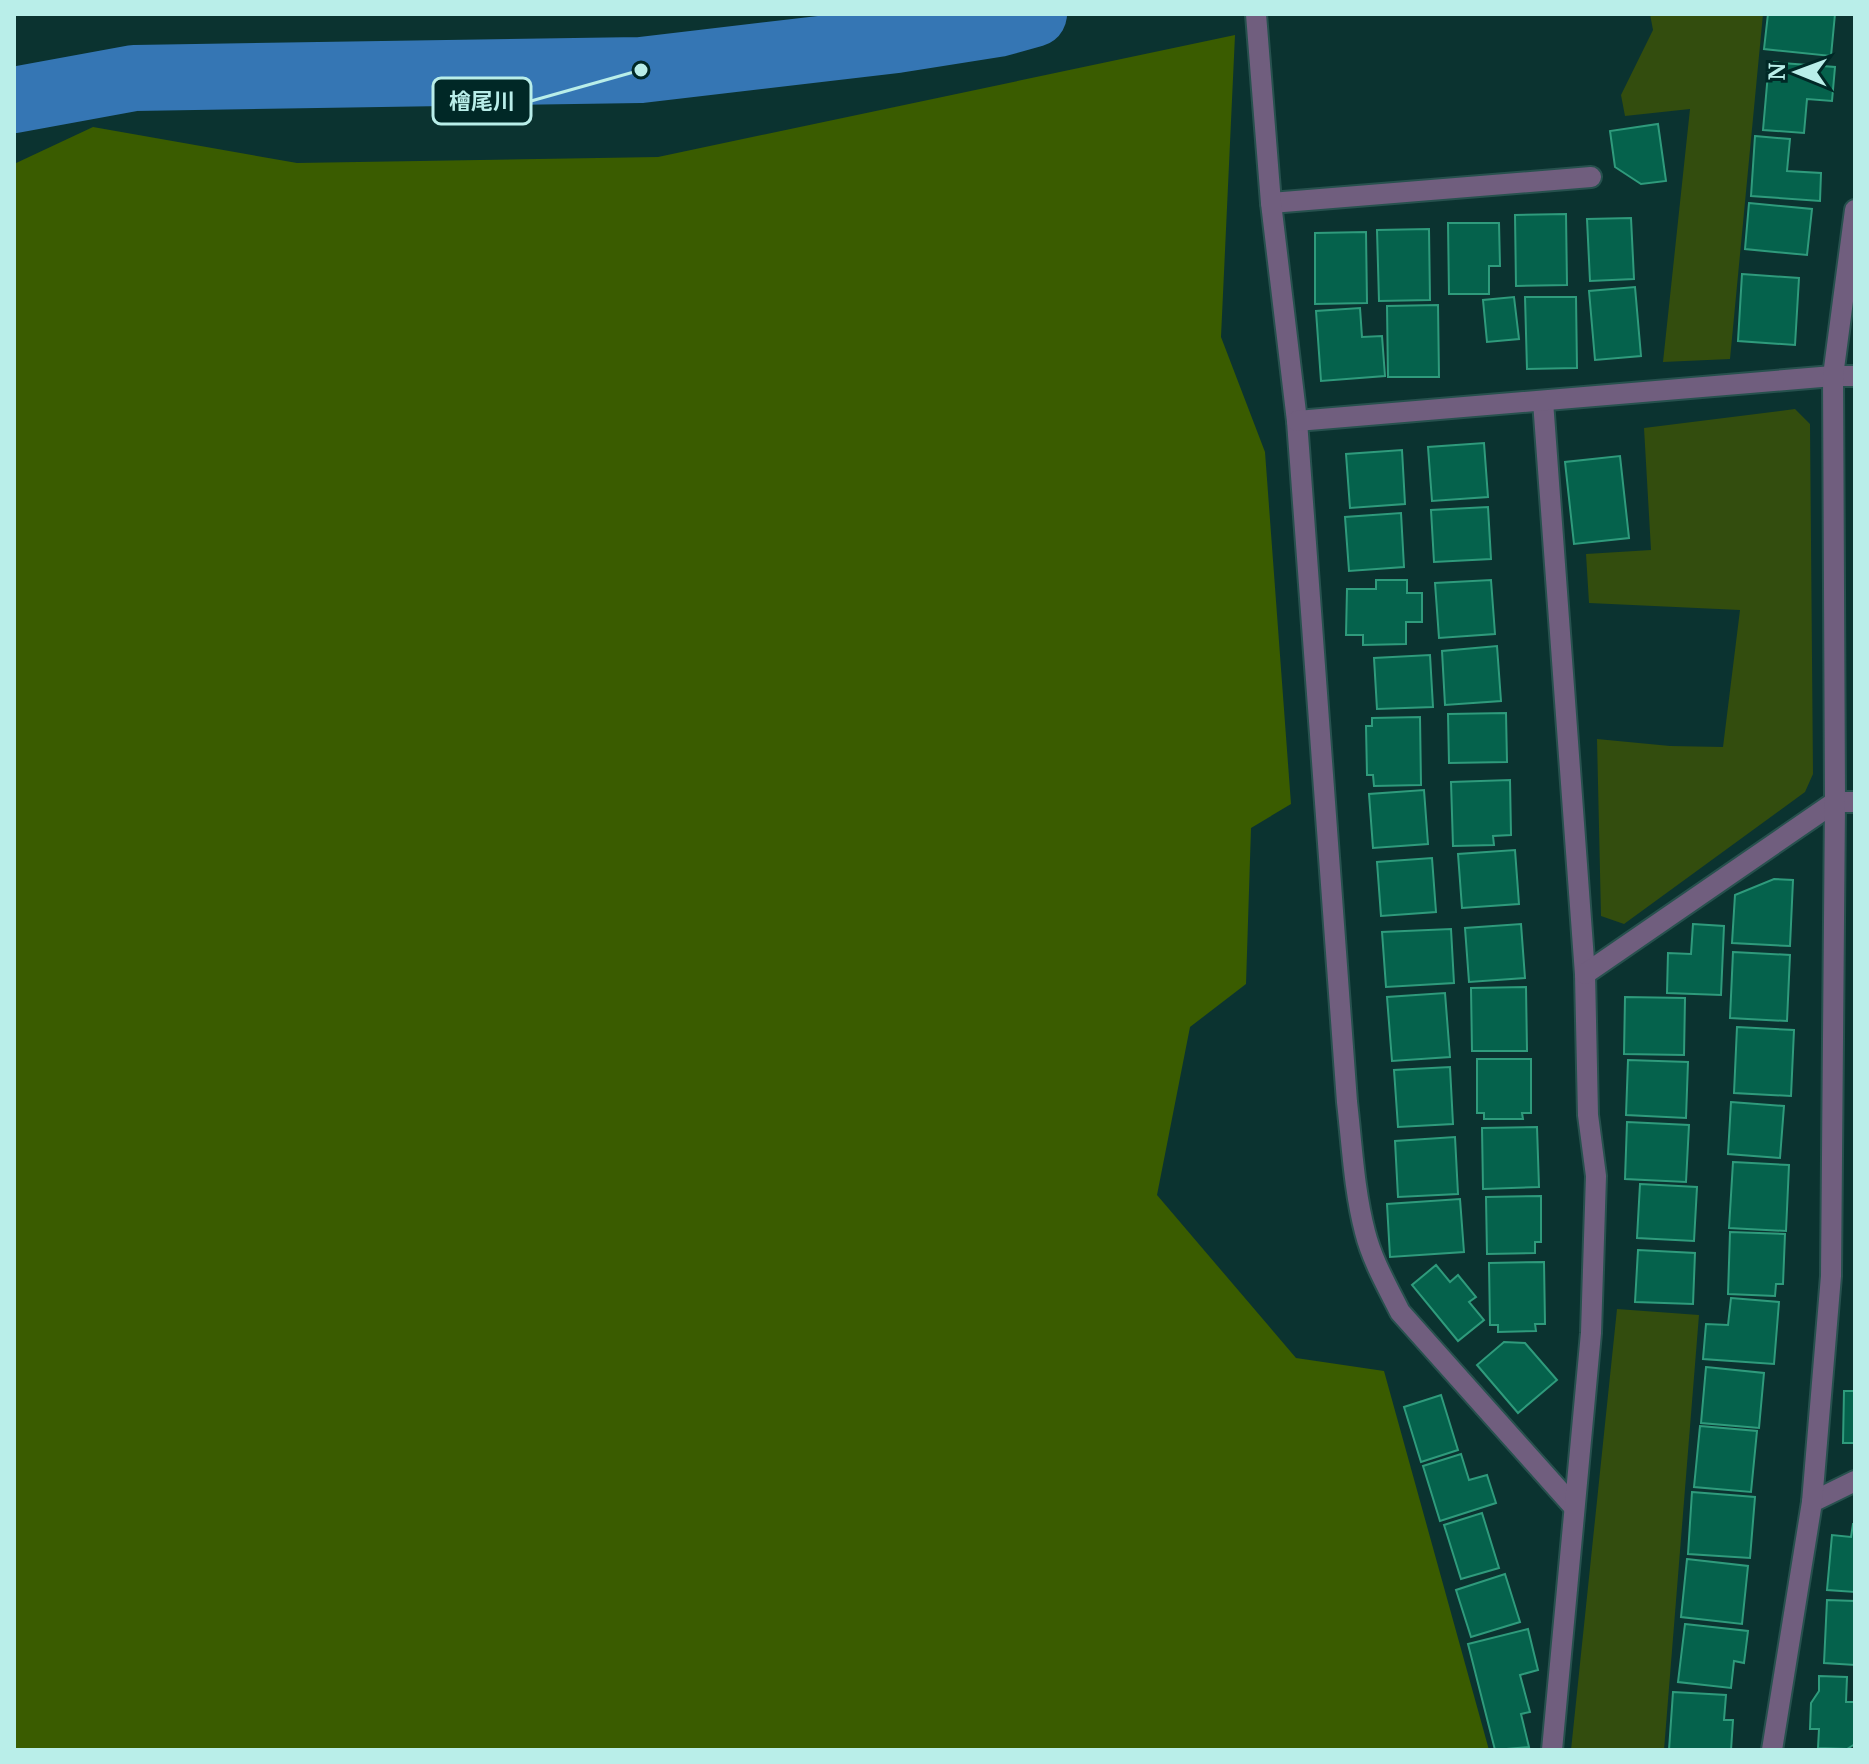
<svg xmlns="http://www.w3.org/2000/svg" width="1869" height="1764" viewBox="0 0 1869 1764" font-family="Merriweather,'Noto Sans JP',serif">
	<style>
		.green { fill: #334d0e }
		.forest { fill: #3a5c00 }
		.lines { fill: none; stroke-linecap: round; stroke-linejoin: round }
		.river { stroke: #3576b4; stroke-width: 66 }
		.building { fill: #05624c; stroke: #2f9b7c; stroke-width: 2 }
		.lane-casing { stroke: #27514e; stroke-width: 24 }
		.street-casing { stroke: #27514e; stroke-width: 24 }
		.lane { stroke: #705e7e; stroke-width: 20 }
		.street { stroke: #705e7e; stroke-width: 20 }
		.leader { fill: none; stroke: #b9eee9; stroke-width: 3 }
		.callout-dot { fill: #b9eee9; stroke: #002826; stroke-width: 3 }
		.callout { fill: #002826; stroke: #b9eee9; stroke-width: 3 }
		.callout-label { font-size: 22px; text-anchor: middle; font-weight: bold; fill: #b9eee9 }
	</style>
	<rect width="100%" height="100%" fill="#0b3330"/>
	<g class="green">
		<path d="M1650,14H1763L1730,359L1663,362L1690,109L1625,116L1621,95L1653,30Z"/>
		<path d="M1795,409L1810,424L1813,774L1805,792L1624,924L1601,916L1597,739L1670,746L1723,747L1740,610L1589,603L1586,554L1651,550L1644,428Z"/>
		<path d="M1617,1309L1699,1315L1664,1750H1571Z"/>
	</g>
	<path class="forest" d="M1235,35L1221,337L1265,452L1291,804L1251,828L1246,984L1190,1027L1157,1195L1296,1358L1384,1371L1489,1750H14V164L93,127L297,163L658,157Z"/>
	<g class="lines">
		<path class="river" d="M14,100L134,78L641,70L897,40L998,24L1034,14"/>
	</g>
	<g class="building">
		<path d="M1768,14H1840H1835L1831,56L1764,49Z"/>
		<path d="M1769,62L1835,67L1832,101L1807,99L1804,133L1763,130Z"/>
		<path d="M1658,124L1666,181L1641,184L1615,167L1610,131Z"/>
		<path d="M1755,136L1790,139L1787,171L1821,173L1820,201L1751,196Z"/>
		<path d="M1749,203L1812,209L1807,255L1745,249Z"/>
		<path d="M1566,214L1567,285L1516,286L1515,215Z"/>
		<path d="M1631,218L1634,279L1590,281L1587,219Z"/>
		<path d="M1448,223H1499L1500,266H1489V294H1449Z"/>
		<path d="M1429,229L1430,300L1379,301L1377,230Z"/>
		<path d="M1366,232L1367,303L1315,304V233Z"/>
		<path d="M1742,274L1799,278L1795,345L1738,341Z"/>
		<path d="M1635,287L1641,356L1595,360L1589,291Z"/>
		<path d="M1514,297L1519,339L1487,342L1483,300Z"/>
		<path d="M1525,297H1576L1577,368L1527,369Z"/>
		<path d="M1438,305L1439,377H1388L1387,306Z"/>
		<path d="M1360,308L1362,337L1382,336L1385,376L1321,381L1316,311Z"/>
		<path d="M1484,443L1488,497L1432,501L1428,447Z"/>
		<path d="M1402,450L1405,504L1350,508L1346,454Z"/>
		<path d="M1620,456L1629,538L1574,544L1565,462Z"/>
		<path d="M1488,507L1491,559L1434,562L1431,510Z"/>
		<path d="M1401,513L1404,567L1349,571L1345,517Z"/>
		<path d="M1376,580H1407V593H1422V622H1406V644L1363,645V635H1346L1347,589H1376Z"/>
		<path d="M1491,580L1495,634L1439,638L1435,583Z"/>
		<path d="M1497,646L1501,701L1445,705L1442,651Z"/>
		<path d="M1430,655L1433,707L1377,709L1374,658Z"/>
		<path d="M1506,713L1507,762L1449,763L1448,714Z"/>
		<path d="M1420,717L1421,785L1374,786L1373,775H1367L1366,726H1372V718Z"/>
		<path d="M1510,780L1511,835L1493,836L1494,845L1453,846L1451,782Z"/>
		<path d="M1424,790L1428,844L1373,848L1369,794Z"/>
		<path d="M1515,850L1519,904L1462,908L1458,854Z"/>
		<path d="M1432,858L1436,912L1381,916L1377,862Z"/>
		<path d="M1774,879L1793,880L1790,946L1732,943L1735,895Z"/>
		<path d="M1521,924L1525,978L1469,982L1465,928Z"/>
		<path d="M1693,924L1724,926L1721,995L1667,993L1668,953L1691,954Z"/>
		<path d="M1451,929L1454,983L1386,987L1382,932Z"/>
		<path d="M1733,952L1790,955L1787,1021L1730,1018Z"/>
		<path d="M1526,987L1527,1051H1472L1471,988Z"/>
		<path d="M1445,993L1450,1057L1392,1061L1387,997Z"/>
		<path d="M1625,997L1685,998L1684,1055L1624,1054Z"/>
		<path d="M1737,1027L1794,1030L1791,1096L1734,1093Z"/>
		<path d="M1477,1059H1531V1113H1522L1523,1119H1484V1113H1477Z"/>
		<path d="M1628,1060L1688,1062L1686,1118L1626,1115Z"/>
		<path d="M1450,1067L1453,1124L1398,1127L1394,1070Z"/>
		<path d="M1731,1102L1784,1106L1780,1158L1728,1154Z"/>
		<path d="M1627,1122L1689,1125L1686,1182L1625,1179Z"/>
		<path d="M1537,1127L1539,1187L1483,1189L1482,1128Z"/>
		<path d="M1455,1137L1458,1194L1398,1197L1395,1141Z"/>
		<path d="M1733,1162L1789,1165L1786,1231L1729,1228Z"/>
		<path d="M1640,1184L1697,1187L1694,1241L1637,1238Z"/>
		<path d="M1541,1196V1242H1535V1253L1487,1254L1486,1197Z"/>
		<path d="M1460,1199L1464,1252L1390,1257L1387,1204Z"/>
		<path d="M1730,1232L1785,1234L1783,1284H1776L1775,1296L1728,1294Z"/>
		<path d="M1638,1250L1695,1253L1693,1304L1635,1302Z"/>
		<path d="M1544,1262L1545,1324H1535L1536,1331L1498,1332V1325H1490L1489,1263Z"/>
		<path d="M1436,1265L1450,1282L1458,1275L1476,1297L1469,1302L1484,1320L1458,1341L1412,1285Z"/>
		<path d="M1731,1298L1779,1302L1774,1364L1703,1359L1706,1324L1728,1325Z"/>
		<path d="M1504,1342L1525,1343L1557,1380L1518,1413L1477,1365Z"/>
		<path d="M1706,1367L1764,1373L1759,1428L1701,1423Z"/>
		<path d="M1844,1391H1855V1443H1843Z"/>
		<path d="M1441,1395L1458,1450L1421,1462L1404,1407Z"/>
		<path d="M1700,1426L1757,1431L1751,1492L1694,1487Z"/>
		<path d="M1461,1454L1469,1480L1487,1475L1496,1503L1440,1521L1423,1466Z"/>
		<path d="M1692,1492L1755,1497L1750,1558L1688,1554Z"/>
		<path d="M1482,1513L1499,1568L1461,1579L1444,1525Z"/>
		<path d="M1853,1524H1855V1592L1827,1590L1832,1535L1851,1537Z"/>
		<path d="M1687,1559L1748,1566L1742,1624L1681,1617Z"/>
		<path d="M1505,1574L1520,1622L1471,1637L1456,1590Z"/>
		<path d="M1827,1600L1855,1601V1665L1824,1663Z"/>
		<path d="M1685,1624L1748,1631L1744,1663L1734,1661L1731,1688L1678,1682Z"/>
		<path d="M1528,1629L1538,1670L1520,1675L1530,1712L1521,1714L1529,1747L1495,1750L1468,1644Z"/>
		<path d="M1819,1676L1847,1677L1846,1702H1855V1744L1847,1749L1818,1748L1819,1729H1810L1811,1703L1819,1691Z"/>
		<path d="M1673,1692L1726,1695L1724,1720H1733L1731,1750H1669Z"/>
	</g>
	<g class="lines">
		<defs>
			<path id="lane" d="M1271,203L1591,177"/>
			<g id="street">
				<path d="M1256,14L1271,203L1297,421L1347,1102C1352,1145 1354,1190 1365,1232C1372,1260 1387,1286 1400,1312L1574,1507"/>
				<path d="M1543,401L1585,974L1588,1115L1596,1176L1591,1333L1552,1750"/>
				<path d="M1297,421L1833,376H1855"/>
				<path d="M1585,974L1835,802H1855"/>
				<path d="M1812,1502L1855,1481"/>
				<path d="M1772,1750L1812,1502L1831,1276L1835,802L1833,376L1855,210"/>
			</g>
		</defs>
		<use href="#lane" class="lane-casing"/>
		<use href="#street" class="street-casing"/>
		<use href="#lane" class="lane"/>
		<use href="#street" class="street"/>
	</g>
	<path class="leader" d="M641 70L531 101"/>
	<circle class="callout-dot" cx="641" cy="70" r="8"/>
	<rect class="callout" x="433" y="78" width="98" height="46" rx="8"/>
	<g class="callout-label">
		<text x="482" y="109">檜尾川</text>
	</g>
	<rect width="1869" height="1764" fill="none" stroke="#b9eee9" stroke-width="32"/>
	<g transform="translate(1797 72) rotate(271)" stroke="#002826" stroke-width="6" paint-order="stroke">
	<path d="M0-6L14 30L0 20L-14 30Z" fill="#b9eee9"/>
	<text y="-12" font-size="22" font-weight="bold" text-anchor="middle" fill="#b9eee9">N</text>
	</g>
</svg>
